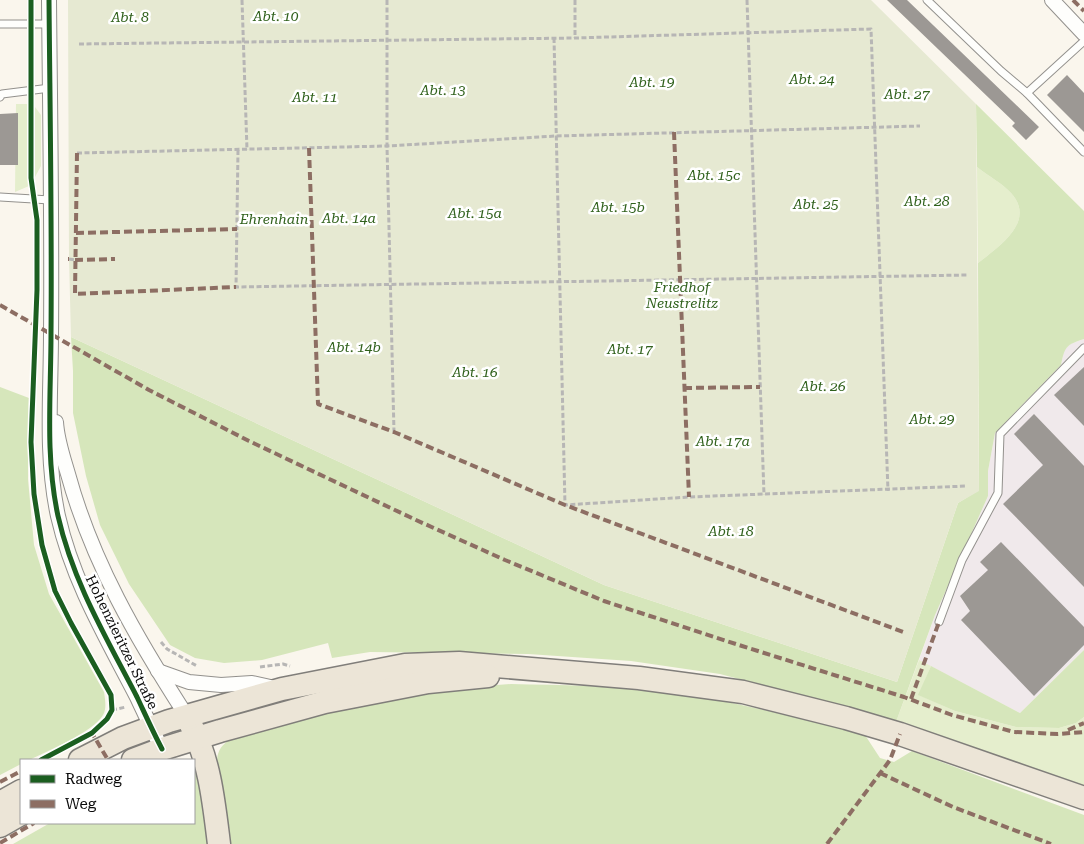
<svg xmlns="http://www.w3.org/2000/svg" width="1084" height="844" viewBox="0 0 1084 844" font-family="'Roboto Serif',serif">
	<style>
		.industrial { fill: #f0e9eb }
		.green { fill: #e5eecd }
		.forest { fill: #d6e6bb }
		.cemetery { fill: #e6e9d2 }
		.building { fill: #9c9894 }
		.lines { fill: none; stroke-linecap: round; stroke-linejoin: round }
		.lane-casing { stroke: #93918d; stroke-width: 9 }
		.street-casing { stroke: #93918d; stroke-width: 16 }
		.primary-casing { stroke: #807e7a; stroke-width: 25 }
		.path { stroke: #b7b6b5; stroke-width: 3; stroke-dasharray: 5 2.5; stroke-linecap: butt }
		.lane { stroke: #fefefc; stroke-width: 7 }
		.street { stroke: #fefefc; stroke-width: 14 }
		.primary { stroke: #ece5d7; stroke-width: 22 }
		.quiet { stroke: #8d6e63; stroke-width: 4; stroke-dasharray: 8 4; stroke-linecap: butt }
		.cycleway-casing { stroke: #fff; stroke-width: 8 }
		.cycleway { stroke: #1b5e20; stroke-width: 5 }
		.labels { text-anchor: middle; stroke-width: 5; stroke-linejoin: round; paint-order: stroke }
		.park-label { font-size: 14px; font-style: italic; fill: #30611c; stroke: #fff }
		.street-label { font-size: 14px; fill: #0b0b0b; stroke: #fff }
	</style>
	<rect width="100%" height="100%" fill="#faf6ed"/>
	<path class="industrial" d="M1084,339V650L1020,713L919,660L935,615L988,496V471L995,433L1061,365L1064,350L1070,344Z"/>
	<g class="green">
		<path d="M16,104H29V186L15,192Z"/>
		<path d="M35,107L41,115V166L35,177Z"/>
		<path d="M977,167C988,176 1002,183 1011,193C1037,222 998,247 978,263Z"/>
		<path d="M919,660L931,666L919,695L955,711L1016,727L1059,728L1076,723L1084,717V787L896,722Z"/>
	</g>
	<g class="forest">
		<path d="M976,104L1084,211V339C1066,345 1065,346 1061,365L995,433L988,471V496L935,615L896,722L861,711L720,674L631,661L528,654L370,652L332,658L328,643L262,660L224,663L195,658L170,645L129,584L100,525L86,476L73,413V371L71,337L604,585L897,682L958,503L979,490L978,263C998,247 1037,222 1011,193C1002,183 988,176 977,167Z"/>
		<path d="M0,387L29,398L28,479L34,545L49,594L104,692C105,699 107,708 103,715C93,732 48,751 29,760H21V764L0,775Z"/>
		<path d="M1084,650V717L1076,723L1059,728L1016,727L955,711L918,695L931,666L1020,713Z"/>
		<path d="M511,684C561,685 610,686 660,691C729,700 797,717 865,735L880,758L894,762L912,751L1084,815V844H229C226,824 213,771 218,754C221,744 229,740 237,735L324,710L445,689Z"/>
		<path d="M194,762L198,771L210,844H13L50,823H194Z"/>
	</g>
	<path class="cemetery" d="M68,0H871L976,104L979,491L958,503L897,682L604,585L71,337L69,259Z"/>
	<g class="building">
		<path d="M887,0H907L1039,127L1026,140L1012,126L1015,123Z"/>
		<path d="M1067,75L1084,93V132L1047,95Z"/>
		<path d="M18,113V165H0V114Z"/>
		<path d="M1084,367V426L1054,395Z"/>
		<path d="M1034,414L1084,466V587L1003,504L1043,465L1014,434Z"/>
		<path d="M1001,542L1084,627V645L1034,696L961,620L970,611L960,596L988,570L980,562Z"/>
	</g>
	<g class="lines">
		<defs>
			<g id="lane">
				<path d="M927,0L1001,71L1027,93"/>
				<path d="M0,24H49"/>
				<path d="M1084,41L1027,93L1084,152"/>
				<path d="M0,97L2,94L50,88"/>
				<path d="M0,197L50,200"/>
				<path d="M939,622L962,560L998,493L1000,434L1084,348"/>
			</g>
			<g id="street">
				<path d="M49,0C50,111 52,223 51,334C51,395 45,456 58,516C73,582 106,637 137,697C145,714 153,732 162,749"/>
				<path d="M1052,0L1084,34"/>
				<path d="M56,422C57,440 63,457 68,474C92,562 137,639 186,715"/>
				<path d="M158,671L189,682L221,685L252,683L275,688"/>
			</g>
			<g id="primary">
				<path d="M191,725C210,761 214,804 219,844"/>
				<path d="M80,760L123,738L169,721L282,689L405,665L459,663L639,678L743,692L846,718L900,734L1084,798"/>
				<path d="M133,760L162,749L220,731L325,702L428,682L488,676"/>
				<path d="M0,803L21,791"/>
				<path d="M0,826L21,814"/>
			</g>
		</defs>
		<use href="#lane" class="lane-casing"/>
		<use href="#street" class="street-casing"/>
		<use href="#primary" class="primary-casing"/>
		<g class="path">
			<path d="M242,0L247,150"/>
			<path d="M387,0V146L394,432"/>
			<path d="M575,0V38"/>
			<path d="M747,0L764,495"/>
			<path d="M554,38L565,505L689,497L967,486"/>
			<path d="M79,44L575,38L871,29L888,491"/>
			<path d="M238,150L236,287L968,275"/>
			<path d="M77,153L387,146L556,136L920,126"/>
			<path d="M69,259L75,260"/>
			<path d="M161,642L167,649L197,666"/>
			<path d="M260,667L283,664L290,666"/>
			<path d="M112,710L126,707"/>
		</g>
		<use href="#lane" class="lane"/>
		<use href="#street" class="street"/>
		<use href="#primary" class="primary"/>
		<g class="quiet">
			<path d="M1073,0L1084,11"/>
			<path d="M674,132L689,497"/>
			<path d="M309,148L318,404L394,432L565,505L906,633"/>
			<path d="M77,153L75,294L236,287"/>
			<path d="M76,233L237,229"/>
			<path d="M68,259H69"/>
			<path d="M75,260L115,259"/>
			<path d="M0,305L149,390L249,441L416,520L505,560L604,601L742,646L904,697L952,715L1014,732L1058,734L1084,732"/>
			<path d="M684,388L760,387"/>
			<path d="M911,699L939,622"/>
			<path d="M1068,730L1084,723"/>
			<path d="M89,734L92,733L108,760"/>
			<path d="M880,773L953,807L1051,844"/>
			<path d="M0,782L21,771"/>
			<path d="M0,843L34,823"/>
			<path d="M827,844L890,760L900,734"/>
		</g>
		<defs>
			<g id="cycleway">
				<path d="M31,0V178L37,220V290L31,442L34,494L42,545L55,591L71,623L111,695L112,710L107,719L92,733L41,760"/>
				<path d="M49,0C50,111 52,223 51,334C51,395 45,456 58,516C73,582 106,637 137,697C145,714 153,732 162,749"/>
			</g>
		</defs>
		<use href="#cycleway" class="cycleway-casing"/>
		<use href="#cycleway" class="cycleway"/>
	</g>
	<g class="labels">
		<g class="park-label">
			<text x="276" y="21">Abt. 10</text>
			<text x="130" y="22">Abt. 8</text>
			<text x="812" y="84">Abt. 24</text>
			<text x="652" y="87">Abt. 19</text>
			<text x="443" y="95">Abt. 13</text>
			<text x="907" y="99">Abt. 27</text>
			<text x="315" y="102">Abt. 11</text>
			<text x="714" y="180">Abt. 15c</text>
			<text x="927" y="206">Abt. 28</text>
			<text x="816" y="209">Abt. 25</text>
			<text x="618" y="212">Abt. 15b</text>
			<text x="475" y="218">Abt. 15a</text>
			<text x="349" y="223">Abt. 14a</text>
			<text x="274" y="224">Ehrenhain</text>
			<text x="682" y="292">Friedhof<tspan x="682" dy="16">Neustrelitz</tspan></text>
			<text x="354" y="352">Abt. 14b</text>
			<text x="630" y="354">Abt. 17</text>
			<text x="475" y="377">Abt. 16</text>
			<text x="823" y="391">Abt. 26</text>
			<text x="932" y="424">Abt. 29</text>
			<text x="723" y="446">Abt. 17a</text>
			<text x="731" y="536">Abt. 18</text>
		</g>
		<g class="street-label">
			<text transform="translate(122 642) rotate(64)" y="5">Hohenzieritzer Straße</text>
		</g>
	</g>
	<rect x="20" y="759" width="175" height="65" fill="#ffffff" stroke="#9d9d9d"/>
	<rect x="30" y="775" width="25" height="8" fill="#1b5e20" stroke="#9d9d9d"/>
	<text x="65" y="784" font-size="15" fill="#0b0b0b">Radweg</text>
	<rect x="30" y="800" width="25" height="8" fill="#8d6e63" stroke="#9d9d9d"/>
	<text x="65" y="809" font-size="15" fill="#0b0b0b">Weg</text>
</svg>
